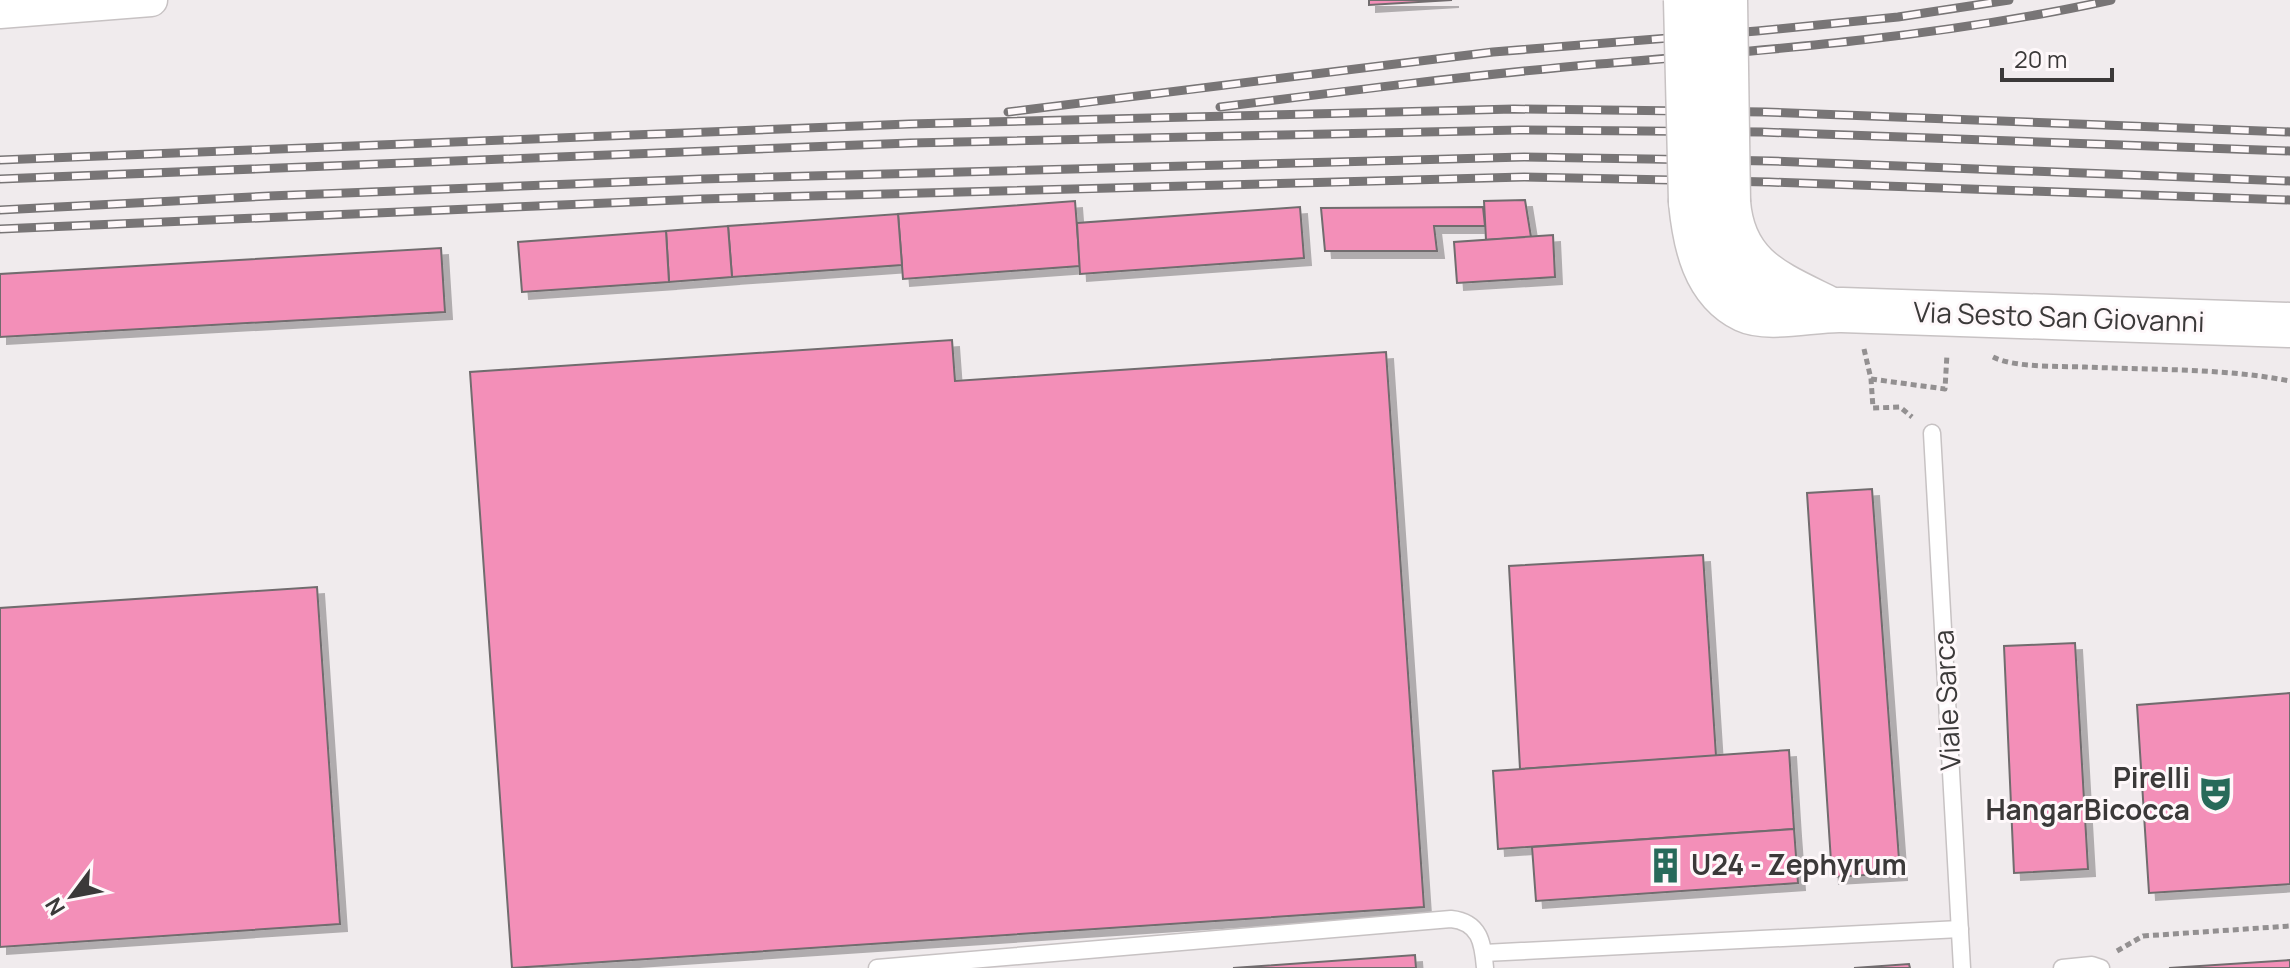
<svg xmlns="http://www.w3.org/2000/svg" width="2290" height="968" viewBox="0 0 2290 968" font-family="Manrope,sans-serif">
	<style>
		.building { fill: #f38fb8; stroke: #716c6e; stroke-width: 2; filter: url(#shadow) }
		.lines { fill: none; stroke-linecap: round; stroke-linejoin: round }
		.lane-casing { stroke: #c7c2c3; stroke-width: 19 }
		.street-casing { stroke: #c7c2c3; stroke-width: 35 }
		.secondary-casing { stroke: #c7c2c3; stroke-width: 47 }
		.path { stroke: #939091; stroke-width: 5; stroke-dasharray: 6 4; stroke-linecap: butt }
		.lane { stroke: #fff; stroke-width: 16 }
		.street { stroke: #fff; stroke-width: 32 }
		.secondary { stroke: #fff; stroke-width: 44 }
		.rail-casing { stroke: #787576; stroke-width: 9 }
		.rail { stroke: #fef8fa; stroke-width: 6; stroke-dasharray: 18; stroke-linecap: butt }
		.secondary-bridge-casing { stroke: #c7c2c3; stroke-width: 47; stroke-linecap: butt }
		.secondary-bridge { stroke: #fff; stroke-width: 44 }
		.labels { text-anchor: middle; stroke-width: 6; stroke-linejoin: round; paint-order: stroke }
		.street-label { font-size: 28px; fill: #3b3939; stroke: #fef8fa }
		.poi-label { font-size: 28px; font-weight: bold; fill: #3b3939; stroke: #fef8fa; text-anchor: end }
	</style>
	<defs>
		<filter id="shadow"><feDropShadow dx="7" dy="7" stdDeviation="0" flood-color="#0004"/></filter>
	</defs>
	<rect width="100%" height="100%" fill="#f0ebed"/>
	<g class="building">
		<path d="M1369,0H1452L1369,5Z"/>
		<path d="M1525,200L1531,237L1486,240L1484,201Z"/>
		<path d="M1075,201L1080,266L903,279L898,214Z"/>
		<path d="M1300,207L1304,258L1080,274L1077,223Z"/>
		<path d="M1483,207L1485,226H1434L1437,251H1325L1321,208Z"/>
		<path d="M898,214L902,265L732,277L728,226Z"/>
		<path d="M728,226L732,277L669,282L666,231Z"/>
		<path d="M666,231L669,282L522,292L518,242Z"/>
		<path d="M1553,235L1555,277L1457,283L1454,242Z"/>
		<path d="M441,248L445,312L0,337V274Z"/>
		<path d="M952,340L955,381L1386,352L1424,907L512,968L470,372Z"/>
		<path d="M1872,489L1900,873L1832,877L1807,493Z"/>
		<path d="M1703,555L1716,756L1520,769L1509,566Z"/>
		<path d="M317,587L340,924L0,947V608Z"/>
		<path d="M2075,643L2088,869L2014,873L2004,646Z"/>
		<path d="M2290,693V884L2149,893L2137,705Z"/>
		<path d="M1789,750L1794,829L1498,849L1493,771Z"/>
		<path d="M1794,829L1798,883L1536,901L1532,847Z"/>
		<path d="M1415,955L1416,968H1233Z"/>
		<path d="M2290,960V968H2169Z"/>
		<path d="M1909,964L1910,968H1854Z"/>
	</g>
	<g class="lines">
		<defs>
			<g id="lane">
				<path d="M1932,433L1962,968"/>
				<path d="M1484,953L1960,929"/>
				<path d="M877,968L1451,919C1480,922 1483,943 1485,968"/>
				<path d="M2062,968L2092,965L2101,968"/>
			</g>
			<path id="street" d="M0,12L151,0"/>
			<g id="secondary">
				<path d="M1691,202C1695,243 1704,290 1745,310C1768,321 1815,309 1842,310C1991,315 2141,320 2290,325"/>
				<path d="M1728,202C1733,268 1777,283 1829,309"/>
			</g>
		</defs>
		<use href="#lane" class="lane-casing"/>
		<use href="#street" class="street-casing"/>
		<use href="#secondary" class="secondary-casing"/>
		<g class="path">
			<path d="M1864,349L1871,379L1873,408L1900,407L1912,417"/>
			<path d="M1993,357C2015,368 2060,366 2085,367C2153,370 2223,368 2290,381"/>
			<path d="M1871,379L1945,389L1947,354"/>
			<path d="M2117,951L2143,936L2290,926"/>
		</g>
		<use href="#lane" class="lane"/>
		<use href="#street" class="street"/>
		<use href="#secondary" class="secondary"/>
		<defs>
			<g id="rail">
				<path d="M1220,107C1346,91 1473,75 1599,64C1771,50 1942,37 2111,0"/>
				<path d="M1008,112L1493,52L1757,31L1898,17L2009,0"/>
				<path d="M0,160L909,124L1514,109L1765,112L2290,132"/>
				<path d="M0,179L910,143L1519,130L1762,132L2290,151"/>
				<path d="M0,210L269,196L701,179L1524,157L1771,161L2290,181"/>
				<path d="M0,229L701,199L1524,177L1769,182L2290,200"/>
			</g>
		</defs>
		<use href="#rail" class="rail-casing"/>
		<use href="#rail" class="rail"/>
		<defs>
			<g id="secondary-bridge">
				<path d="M1686,0L1691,202"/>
				<path d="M1725,0L1728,202"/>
			</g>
		</defs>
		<use href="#secondary-bridge" class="secondary-bridge-casing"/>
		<use href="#secondary-bridge" class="secondary-bridge"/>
	</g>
	<defs>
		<symbol id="theatre-bare" viewBox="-9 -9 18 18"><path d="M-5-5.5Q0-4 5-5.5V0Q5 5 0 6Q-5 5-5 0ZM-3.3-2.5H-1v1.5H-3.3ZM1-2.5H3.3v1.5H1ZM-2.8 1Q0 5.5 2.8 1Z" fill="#286a5a" stroke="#fef8fa" stroke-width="2.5" paint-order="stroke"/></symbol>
		<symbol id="building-bare" viewBox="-9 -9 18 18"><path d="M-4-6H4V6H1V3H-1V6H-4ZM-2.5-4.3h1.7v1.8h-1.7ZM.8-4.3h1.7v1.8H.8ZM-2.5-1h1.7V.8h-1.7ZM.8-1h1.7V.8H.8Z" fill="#286a5a" stroke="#fef8fa" stroke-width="2.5" paint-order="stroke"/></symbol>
	</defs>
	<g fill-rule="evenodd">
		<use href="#theatre-bare" x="2190" y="768" width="51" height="51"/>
		<use href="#building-bare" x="1640" y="840" width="51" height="51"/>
	</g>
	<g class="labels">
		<g class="street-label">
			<text transform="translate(2059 317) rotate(2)" y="10">Via Sesto San Giovanni</text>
			<text transform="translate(1947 700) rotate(-93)" y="10">Viale Sarca</text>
		</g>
		<g class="poi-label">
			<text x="2190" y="788">Pirelli<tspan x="2190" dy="32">HangarBicocca</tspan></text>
			<text x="1691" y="875" text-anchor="start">U24 - Zephyrum</text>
		</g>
	</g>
	<g transform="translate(72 896) rotate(238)" stroke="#fef8fa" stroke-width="6" paint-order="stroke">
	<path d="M0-6L14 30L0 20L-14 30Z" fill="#3b3939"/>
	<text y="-12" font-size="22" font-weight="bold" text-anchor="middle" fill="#3b3939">N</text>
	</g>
	<path d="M2002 68v12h110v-12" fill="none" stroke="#3b3939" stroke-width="4"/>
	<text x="2014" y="68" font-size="24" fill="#3b3939" stroke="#fef8fa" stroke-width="6" paint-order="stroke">20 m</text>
</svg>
